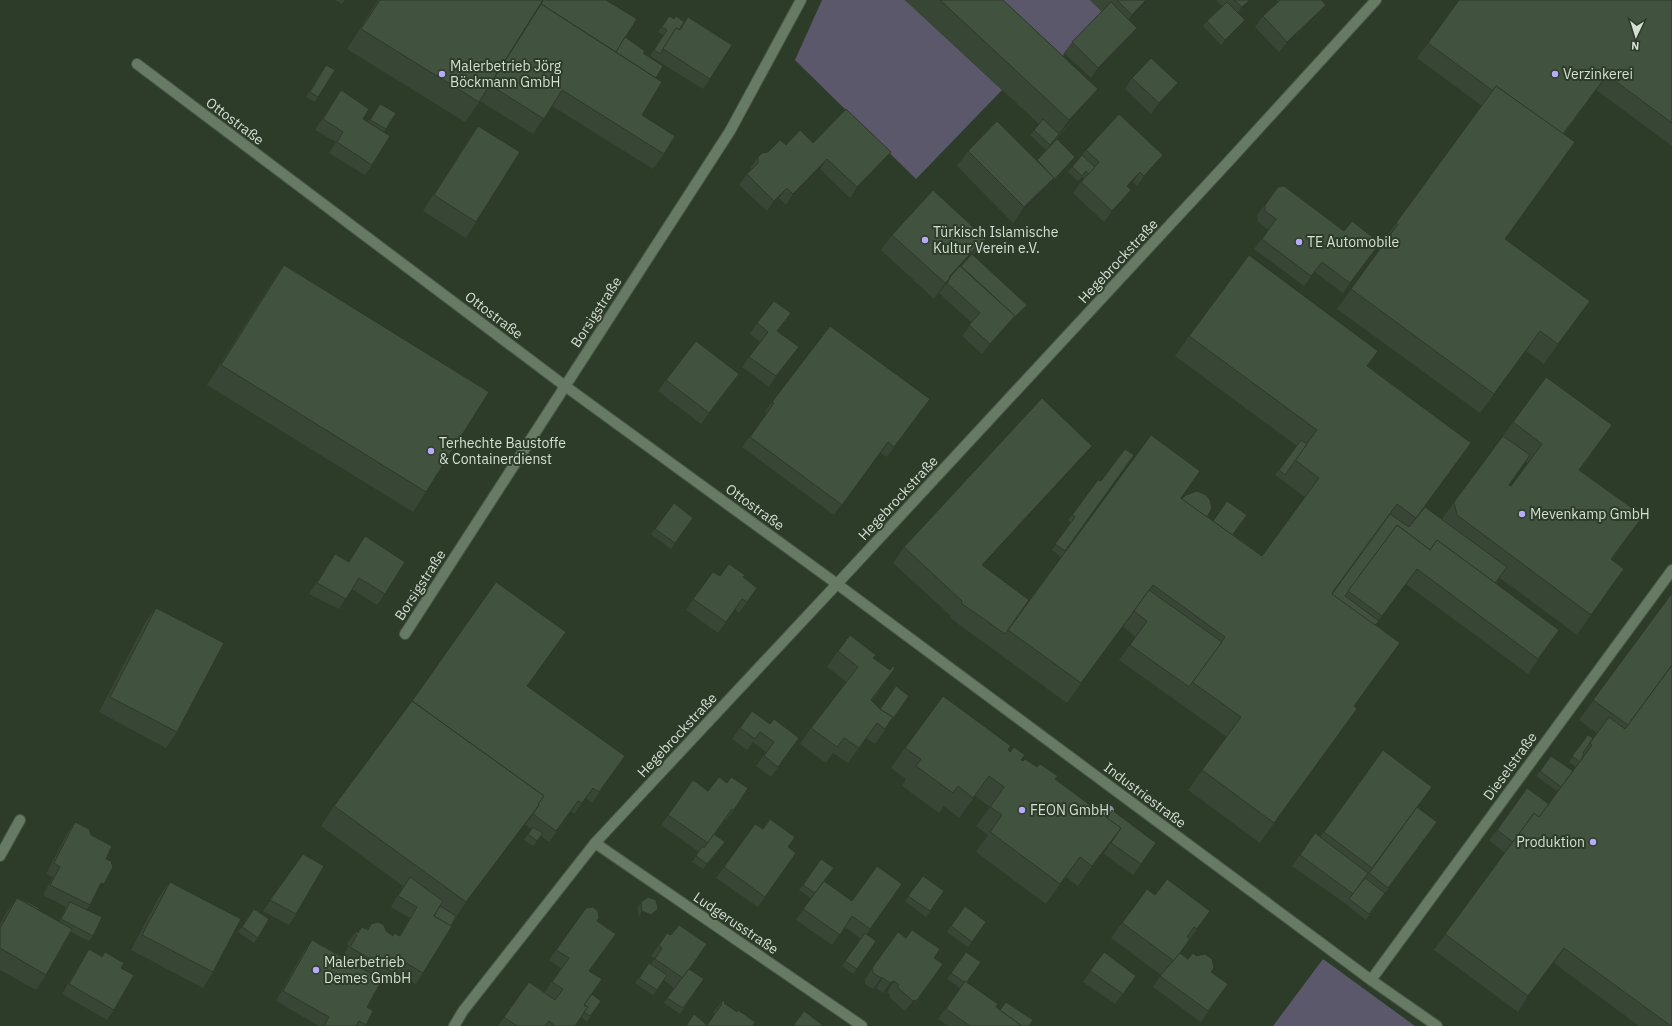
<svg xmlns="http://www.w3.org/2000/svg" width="1672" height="1026" viewBox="0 0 1672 1026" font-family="'IBM Plex Sans',sans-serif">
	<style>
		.green { fill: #5a586a }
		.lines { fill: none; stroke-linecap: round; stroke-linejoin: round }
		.street-casing { stroke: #4a5847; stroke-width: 12 }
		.street { stroke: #677a64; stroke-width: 10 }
		.tree { fill: #90969a }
		.wall { fill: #384735; fill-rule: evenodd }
		.shaded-wall { fill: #2e392b }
		.building { fill: #41523e; stroke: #2e392b }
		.poi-dot { fill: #b7abf8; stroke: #2c3c29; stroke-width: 1.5 }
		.labels { text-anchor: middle; stroke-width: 4; stroke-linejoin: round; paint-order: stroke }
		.poi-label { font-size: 14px; fill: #d5dfd3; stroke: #2c3c29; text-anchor: start }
		.street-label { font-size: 14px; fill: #d5dfd3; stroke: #2c3c29 }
	</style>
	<rect width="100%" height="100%" fill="#2c3c29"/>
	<g class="green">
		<path d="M822,0H905L1002,90L916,179L795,60Z"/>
		<path d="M967,0H1090L1104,13L1064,53L1060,70Z"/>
		<path d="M1323,959L1415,1026H1273Z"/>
	</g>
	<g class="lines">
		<defs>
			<g id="street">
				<path d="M137,64L565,386L837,584L1371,980L1437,1026"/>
				<path d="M405,634L730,131L801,0"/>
				<path d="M595,843L862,1026"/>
				<path d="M0,856L20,820"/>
				<path d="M1371,980L1672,570"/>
				<path d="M454,1026L463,1011L595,843L837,584L1229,161L1376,0"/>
			</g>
		</defs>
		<use href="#street" class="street-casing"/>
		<use href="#street" class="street"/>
	</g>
	<circle class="tree" cx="1108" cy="811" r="6"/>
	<g class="wall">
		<path d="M335,0H345L342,4Z"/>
		<path d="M378,0H606L625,37L643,53L656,78L642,115L664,154L653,169L552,106L533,134L480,101L465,122L347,49Z"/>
		<path d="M905,0H1003L1093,96L1090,102L1046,150L1030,135L1039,124Z"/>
		<path d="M1090,0H1150L1130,21L1137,28L1130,38L1091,78L1064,53L1072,42L1102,12Z"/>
		<path d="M1216,0H1254L1239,14L1241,26L1221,45L1203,26L1207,21L1222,6Z"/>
		<path d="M1276,0H1321L1318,15L1279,52L1255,27L1263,16L1278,2Z"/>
		<path d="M1672,0V146L1596,90L1564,134L1561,162L1505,239L1576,321L1544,364L1526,351L1480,413L1337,309L1384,244L1382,243L1396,223L1482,106L1417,58L1428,43Z"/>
		<path d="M669,16L674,19L684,22L688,17L710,79L703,89L650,56L663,35L658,32Z"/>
		<path d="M326,65L318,97L315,102L306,97Z"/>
		<path d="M1132,78L1178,83L1171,93L1151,114L1125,89Z"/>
		<path d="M341,90L363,119L368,122L380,104L396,113L384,132L372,165L365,175L329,153L336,142L315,130Z"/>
		<path d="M478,126L476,222L466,238L423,211L467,142Z"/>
		<path d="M813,143L891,152L884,163L850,198L820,169L786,205L779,198L767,211L739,185L747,174L751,170V167L758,157L786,145Z"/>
		<path d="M1086,150L1156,165L1137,186L1133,182L1128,187L1131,190L1124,200L1104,222L1073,193L1081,182L1084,178L1082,177L1078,181L1068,172Z"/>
		<path d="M968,151L1037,160L1075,157L1068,167L1043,193L1013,223L957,166Z"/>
		<path d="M1265,205L1373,253L1343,293L1315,272L1304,286L1254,249L1268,230L1258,222L1257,215Z"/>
		<path d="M892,235L986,239L974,256L1027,305L1023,310L982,354L962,336L972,323L939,293L934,299L881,250Z"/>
		<path d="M284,265L426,492L413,512L207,385L270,285Z"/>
		<path d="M757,323L778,331L791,357L769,387L742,367L760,342L750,334Z"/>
		<path d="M1189,336L1378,351L1368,366L1471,443L1425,507L1442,519L1513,422L1598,445L1580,470L1643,516L1612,560L1624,569L1577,635L1500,578L1496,584L1548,646L1528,674L1406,584L1376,625L1400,643L1354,706L1357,709L1343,728L1260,843L1188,790L1227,737L1119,660L1136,637L1123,627L1067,703L994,650V649V650L950,618L951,616L893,563L904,547L1082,461L984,567L1029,600L1061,557L1052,550L1071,523L1068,520L1072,515L1085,525L1181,498L1213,521L1233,534L1262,555L1305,497L1275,475L1297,446L1175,356ZM1525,462L1528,463L1511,486L1509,485Z"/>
		<path d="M666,380L732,384L701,424L658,391Z"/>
		<path d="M930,399L887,457L881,453L834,515L742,447L767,414L765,412L772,402Z"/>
		<path d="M674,503L693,518L671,549L651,534Z"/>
		<path d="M365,536L385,594L377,605L352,589L339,609L309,594L335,554L348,562Z"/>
		<path d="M713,572L720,576L743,577L757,588L739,613L735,609L718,633L686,610Z"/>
		<path d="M1672,593V1026H1639L1554,963L1518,1012L1434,950L1505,853L1489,840L1497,830L1549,804L1558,792L1536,776L1551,756L1573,771L1576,767L1569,762L1588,735L1593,738L1597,733L1579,720Z"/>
		<path d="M156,608L177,732L166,748L99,712L145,623Z"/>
		<path d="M838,651L873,658L890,670L895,668L872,701L880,709L909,696L875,744L866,738L848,763L833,753L826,763L800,744L811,728L847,682L827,667Z"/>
		<path d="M527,686L625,756L592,803L586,798L574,814L571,811L549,842L541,836L533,846L524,840L532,829L525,825L456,918L423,973L416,984L395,971L386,983L382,981L367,1007L373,1011L365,1026H319L276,1001L304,951L312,940L343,957L349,945L347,944L356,931L358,932L362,927L367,929L371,924L386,931L393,936H399L410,918L391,907L403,886L321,826L334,806Z"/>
		<path d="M752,711L770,724L799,738L771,777L756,766L766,752L753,742L747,750L732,739Z"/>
		<path d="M905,748L1008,750L1023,761L1037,767L1055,780L1107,818L1156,843L1133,875L1103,853L1106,850L1078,886L1066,877L1046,904L976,852L988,835L976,826L990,807L975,796L959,818L944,806L939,813L902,786L906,779L891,768Z"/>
		<path d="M1383,750L1418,807L1429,832L1366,920L1346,904L1292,866L1315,833L1320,837Z"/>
		<path d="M693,780L734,810L726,820L725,819L714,834L725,842L703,869L692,862L699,852L661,825Z"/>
		<path d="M75,822L91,835L106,859L97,894H96L90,905L86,910L93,936L89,941L71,932L46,975L36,990L0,970V924L6,913L17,898L59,922L66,907L43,895L53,877L46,874L68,832Z"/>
		<path d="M755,824L796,853L758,907L716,878Z"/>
		<path d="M303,854L296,914L289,925L263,911Z"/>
		<path d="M821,859L824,881L852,901L902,884L866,935L876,941L853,974L842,966L861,939L845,927L832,945L796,920L811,898L799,890Z"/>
		<path d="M923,876L944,891L926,917L905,901Z"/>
		<path d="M170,882L213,972L203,988L131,950L159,897Z"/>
		<path d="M641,902L658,909L654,914L647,920L639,917L637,908Z"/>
		<path d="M965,906L986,922L968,947L947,932Z"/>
		<path d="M586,908L597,921L584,1005L601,1001L587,1022L581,1017L575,1026H498L529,982L545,992L561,968L549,960Z"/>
		<path d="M254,909L258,938L254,943L238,932Z"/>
		<path d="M1122,923L1199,927L1180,953L1188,959L1211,972L1228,984L1201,1022L1153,987L1161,975L1111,938Z"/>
		<path d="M898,932L943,964L910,1011H905L890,998V995L887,992L883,993L876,988L873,989L865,984V979Z"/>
		<path d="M667,933L689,969L704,979L680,1014L664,1003L674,988L664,980L653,995L635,983L649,963L651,964L655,958L651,956Z"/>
		<path d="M89,949L102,956L105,952L121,968L114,1010L107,1020L62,994L82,960Z"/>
		<path d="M966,952L967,982L996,1007L1000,1010L1029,1026H948L938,1019L960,988L947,979Z"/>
		<path d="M1104,952L1136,976L1115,1004L1083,982Z"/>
		<path d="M723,1000L724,1003L707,1025L715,1014L713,1013Z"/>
	</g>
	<g class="shaded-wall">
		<path d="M1146,0H1150L1121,30L1132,15Z"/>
		<path d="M1250,0H1254L1234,18L1242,7Z"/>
		<path d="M1326,5L1318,15L1279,52L1287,42Z"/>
		<path d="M1245,20L1241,26L1221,45L1225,40Z"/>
		<path d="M1137,28L1130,38L1091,78L1098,68Z"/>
		<path d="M1178,83L1171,93L1151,114L1159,103Z"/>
		<path d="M1098,89L1088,103L1094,96L1090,102L1055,139L1069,120Z"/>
		<path d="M1575,142L1561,162L1491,259L1505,239Z"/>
		<path d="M891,152L884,163L850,198L857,187Z"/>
		<path d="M1163,155L1156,165L1137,186L1144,176Z"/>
		<path d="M1075,157L1068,167L1043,193L1051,183Z"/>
		<path d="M827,159L820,169L786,205L793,194Z"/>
		<path d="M1140,172L1133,182L1120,197L1127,186Z"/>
		<path d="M1054,178L1043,193L1013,223L1024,207Z"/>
		<path d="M787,188L779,198L767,211L774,201Z"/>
		<path d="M1131,190L1124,200L1104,222L1112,211Z"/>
		<path d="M986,239L976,254L969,261L980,246Z"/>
		<path d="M1380,243L1373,253L1343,293L1350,283Z"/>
		<path d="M979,244L968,260L947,283L934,299L946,282L949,277Z"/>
		<path d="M1590,301L1576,321L1544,364L1558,344Z"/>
		<path d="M1027,305L1023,310L982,354L990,344L1015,316Z"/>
		<path d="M1540,331L1526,351L1480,413L1494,394Z"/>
		<path d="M799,347L791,357L769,387L776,376Z"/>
		<path d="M739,374L732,384L701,424L709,413Z"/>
		<path d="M930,399L922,410L887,457L894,447Z"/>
		<path d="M1612,425L1598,445L1565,489L1579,470Z"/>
		<path d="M888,442L881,453L834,515L842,505Z"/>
		<path d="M1471,443L1457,463L1402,538L1416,518Z"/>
		<path d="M1092,446L1082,461L971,581L982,565Z"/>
		<path d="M1643,516L1629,536L1597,579L1611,559Z"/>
		<path d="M1417,569L1406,584L1361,645L1368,634Z"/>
		<path d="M1624,569L1610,589L1577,635L1591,615Z"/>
		<path d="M1134,611L1123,627L1067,703L1081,683Z"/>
		<path d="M1400,643L1386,663L1340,726L1354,706Z"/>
		<path d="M1357,709L1343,728L1260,843L1274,823Z"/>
		<path d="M539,805L526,824L453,922L466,902Z"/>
		<path d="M1121,828L1106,850L1078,886L1092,866Z"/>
		<path d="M1080,857L1066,877L1046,904L1060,884Z"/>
		<path d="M101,883L104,884L97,894L94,893Z"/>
		<path d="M658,909L654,914L647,920L639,917L642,911Z"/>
		<path d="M1210,911L1199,927L1186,944L1197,929Z"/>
		<path d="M1564,948L1554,963L1518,1012L1528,996Z"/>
		<path d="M881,978H883L876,988L873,989Z"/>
		<path d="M894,981L887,992L883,993L890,983Z"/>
		<path d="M917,1000L910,1011H905L913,1001Z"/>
	</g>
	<g class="building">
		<path d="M380,0H543L479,102L361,29Z"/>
		<path d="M543,0H606L637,19L616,52L541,4Z"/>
		<path d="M940,0H1003L1098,89L1069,120Z"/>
		<path d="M1117,0H1146L1132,15Z"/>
		<path d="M1234,0H1250L1242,7Z"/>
		<path d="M1280,0H1321L1326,5L1287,42L1263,16Z"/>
		<path d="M1459,0H1672V123L1607,75L1563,134L1496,86L1493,91L1428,43Z"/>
		<path d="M1111,2L1137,28L1098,68L1072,42Z"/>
		<path d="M1227,2L1245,20L1225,40L1207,21Z"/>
		<path d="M541,4L662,82L642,115L675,136L664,154L562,90L544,119L490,85Z"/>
		<path d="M669,16L674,19L676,16L684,22L679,30L676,28L660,54L654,50L667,30L662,27Z"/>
		<path d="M688,17L732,45L710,79L663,49L676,28L680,30Z"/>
		<path d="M625,37L645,51L643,53L663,66L656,78L616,52Z"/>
		<path d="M1151,58L1178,83L1159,103L1132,78Z"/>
		<path d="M326,65L335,70L318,97L310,92Z"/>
		<path d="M1496,86L1575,142L1505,239L1590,301L1558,344L1540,331L1494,394L1351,289L1398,224L1396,223Z"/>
		<path d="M341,90L369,109L363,119L390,136L372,165L337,142L343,132L323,119Z"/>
		<path d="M380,104L396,113L386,129L370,120Z"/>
		<path d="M846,109L891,152L857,187L827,159L793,194L787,188L774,201L747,174L758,163V157L762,153L768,152L780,140L786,145L800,130L813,143Z"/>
		<path d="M1119,114L1163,155L1144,176L1140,172L1127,186L1131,190L1112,211L1081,182L1099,162L1086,150Z"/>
		<path d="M1043,119L1059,134L1050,145L1034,130Z"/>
		<path d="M997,121L1054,178L1024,207L968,151Z"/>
		<path d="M478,126L520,152L476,222L434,195Z"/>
		<path d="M1057,139L1075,157L1051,183L1054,178L1037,160Z"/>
		<path d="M1082,155L1095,167L1089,174L1086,171L1082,176L1072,167Z"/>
		<path d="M1284,186L1344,231L1352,221L1380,243L1350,283L1322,262L1311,276L1262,239L1276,219L1265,211V205L1278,187Z"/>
		<path d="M933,190L986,239L980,246L979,244L949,277L950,278L945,283L892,235Z"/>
		<path d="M972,254L1027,305L1011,321L1015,316L961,266Z"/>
		<path d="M1249,255L1378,351L1367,366L1471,443L1416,518L1397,504L1332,593L1400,643L1354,706L1357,709L1274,823L1202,770L1241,717L1192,682L1225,637L1153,585L1081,683L1008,630L1151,435L1200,471L1181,498L1262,556L1319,478L1295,460L1317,430L1189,336Z"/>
		<path d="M284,265L489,392L426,492L221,365Z"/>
		<path d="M960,266L1015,316L990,344L969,325L980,313L947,283L950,278V277Z"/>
		<path d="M774,301L791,313L777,331L799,347L776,376L749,357L768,332L757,323Z"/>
		<path d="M830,326L930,399L894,447L888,442L842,505L750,437L774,403L772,402Z"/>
		<path d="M696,341L739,374L709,413L666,380Z"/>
		<path d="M1546,377L1612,425L1579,470L1643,516L1611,559L1624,569L1591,615L1457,515L1454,502L1503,436L1530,455L1509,485L1511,486L1542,444L1513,422Z"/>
		<path d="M1042,398L1092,446L982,565L1029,600L1005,634L961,603L962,601L904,547Z"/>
		<path d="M1301,440L1307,444L1285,475L1279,470Z"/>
		<path d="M1125,449L1134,455L1065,551L1055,544L1075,517L1072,515L1098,480L1101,481Z"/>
		<path d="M1197,491L1206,495L1210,500L1212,508L1207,517L1182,499L1186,495Z"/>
		<path d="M1227,501L1247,515L1233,534L1262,555V556L1213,521Z"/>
		<path d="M674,503L693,518L675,543L655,529Z"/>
		<path d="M1425,507L1507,567L1495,583L1437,540L1430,550L1397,525L1345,596L1379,621L1375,625L1332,594L1390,514L1409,527Z"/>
		<path d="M1397,525L1430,550L1437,540L1559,630L1538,659L1417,569L1382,616L1348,591Z"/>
		<path d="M365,536L405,562L385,594L359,578L346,599L317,583L335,554L349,562Z"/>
		<path d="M729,564L745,575L743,577L757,588L747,602L742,599L726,622L693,599L713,572L720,576Z"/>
		<path d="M496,582L566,632L527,686L625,756L599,792L593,788L582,803L578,801L556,831L533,814L539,805L538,804L544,796L412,701Z"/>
		<path d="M1149,590L1222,642L1189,687L1130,645L1147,621L1134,611Z"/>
		<path d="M1672,593V665L1628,725L1593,700Z"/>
		<path d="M156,608L224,643L177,732L110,697Z"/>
		<path d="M850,635L876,655L873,658L890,670L893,666L895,668L871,700L880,709L893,717L885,729L877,723L859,748L844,738L837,747L811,728L858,667L838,651Z"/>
		<path d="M1672,665V1026H1671L1564,948L1528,996L1445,934L1534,813L1539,817L1592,745L1590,743L1609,717L1625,729Z"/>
		<path d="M896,686L909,696L887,727L893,717L880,709Z"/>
		<path d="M943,696L1011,746L1008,750L1010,752L1014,747L1025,755L1021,760L1023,761L1025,759L1037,767L1040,764L1058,776L1055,779L1121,828L1092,866L1080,857L1060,884L990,832L1002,815L990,807L1004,787L989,776L973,798L958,786L953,793L916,766L921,759L905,748Z"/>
		<path d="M412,701L544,796L538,804L539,805L466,902L334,806Z"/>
		<path d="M752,711L770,724L774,719L799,738L778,767L764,756L774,742L760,732L755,739L740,728Z"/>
		<path d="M1588,735L1593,738L1583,753L1584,754L1580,762L1572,756Z"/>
		<path d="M1383,750L1432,787L1372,868L1324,832Z"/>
		<path d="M1551,756L1573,771L1561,787L1540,771Z"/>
		<path d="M719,777L727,783L731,777L748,788L734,810L732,809L708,843L668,815L693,780L708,791Z"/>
		<path d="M1527,788L1549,804L1539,817L1534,813L1513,842L1497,830Z"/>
		<path d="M1417,807L1437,822L1388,888L1369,873Z"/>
		<path d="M1112,810L1156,843L1141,864L1111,843L1121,828L1107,818Z"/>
		<path d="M770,819L795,837L788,847L796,853L765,897L724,867L755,824L763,829Z"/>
		<path d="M75,822L89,829L91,835L112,846L106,859L111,861L113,867L104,884L101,883L90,905L50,885L60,867L54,863Z"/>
		<path d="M533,827L543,833L537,841L528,834Z"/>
		<path d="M1315,833L1368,873L1353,894L1300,855Z"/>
		<path d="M714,834L725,842L707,864L696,856L702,846L704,848Z"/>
		<path d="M303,854L324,866L296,914L270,900Z"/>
		<path d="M821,859L834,868L824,881L815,893L803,885Z"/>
		<path d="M877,866L902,884L870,929L852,916L840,935L803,909L824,881L852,901Z"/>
		<path d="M923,876L944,891L930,911L908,896Z"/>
		<path d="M410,877L443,901L434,916L452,926L423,973L401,960L394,973L350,947L357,935L355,934L356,931L358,933L362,927L368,930L371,924L378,922L384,925L386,931L393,936L394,933L400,936L417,907L398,896Z"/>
		<path d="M1365,878L1385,893L1369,914L1349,899Z"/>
		<path d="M1167,879L1210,911L1197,929L1194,927L1187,937L1190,939L1174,961L1122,923L1147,889L1155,895Z"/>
		<path d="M170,882L241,919L213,972L142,935Z"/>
		<path d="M18,897L39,908L38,910L18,898Z"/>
		<path d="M648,897L656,900L658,909L651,915L642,911L641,902Z"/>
		<path d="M17,898L72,929L46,975L0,948V928Z"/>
		<path d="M70,902L102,917L93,936L61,919Z"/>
		<path d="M440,906L456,916L451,926L434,916Z"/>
		<path d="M965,906L986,922L972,942L951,926Z"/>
		<path d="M593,907L598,911L599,918L597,921L616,934L589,971L602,979L584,1005L588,1007L575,1026H555L549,1021L545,1026H517L504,1017L529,982L555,1000L563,989L552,982L569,958L556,950L586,908Z"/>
		<path d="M254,909L269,919L258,938L242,927Z"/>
		<path d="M679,925L707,944L683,978L655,959L662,948L659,945L667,933L671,935Z"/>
		<path d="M912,930L940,949L934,958L943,964L917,1000L913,1001L898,988V984L894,981L890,983L883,978H881L873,973L872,968L898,932L906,938Z"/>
		<path d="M865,933L876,941L857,969L845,961Z"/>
		<path d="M312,940L382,980L367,1007L373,1011L366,1025L359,1021L356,1026H324L329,1017L283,991Z"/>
		<path d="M89,949L102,957L105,952L124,963L121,968L134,975L114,1010L69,984Z"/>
		<path d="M966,952L981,962L967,982L965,981L964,982L951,973Z"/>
		<path d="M1104,952L1136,976L1123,994L1090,971Z"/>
		<path d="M1180,953L1188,959L1193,953L1196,956L1205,954L1212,959L1214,968L1211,972L1228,984L1208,1011L1160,976Z"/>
		<path d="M649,963L667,975L657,990L639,978Z"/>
		<path d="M689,969L704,979L683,1008L667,998Z"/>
		<path d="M965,981L998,1004L996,1007L1022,1026H970L946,1009Z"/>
		<path d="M592,994L601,1001L590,1016L584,1012L588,1007L584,1005Z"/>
		<path d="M723,1000L725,1002L724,1003L737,1012L738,1010L755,1022L753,1026H686L694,1014L707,1025L722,1004L721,1003Z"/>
		<path d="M1006,1002L1033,1020L1029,1026H1022L1000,1010Z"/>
		<path d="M804,1011L824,1026H793Z"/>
	</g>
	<g class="poi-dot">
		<circle cx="442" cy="74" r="4"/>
		<circle cx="1555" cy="74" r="4"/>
		<circle cx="925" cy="240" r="4"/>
		<circle cx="1299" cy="242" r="4"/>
		<circle cx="431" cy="451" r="4"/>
		<circle cx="1522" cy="514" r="4"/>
		<circle cx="1022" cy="810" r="4"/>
		<circle cx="1593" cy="842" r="4"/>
		<circle cx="316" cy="970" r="4"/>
	</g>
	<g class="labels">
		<g class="poi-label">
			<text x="450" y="71">Malerbetrieb Jörg<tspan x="450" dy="16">Böckmann GmbH</tspan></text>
			<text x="1563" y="79">Verzinkerei</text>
			<text x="933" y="237">Türkisch Islamische<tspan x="933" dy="16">Kultur Verein e.V.</tspan></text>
			<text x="1307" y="247">TE Automobile</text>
			<text x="439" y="448">Terhechte Baustoffe<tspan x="439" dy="16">&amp; Containerdienst</tspan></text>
			<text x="1530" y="519">Mevenkamp GmbH</text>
			<text x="1030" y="815">FEON GmbH</text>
			<text x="1585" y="847" text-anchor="end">Produktion</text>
			<text x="324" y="967">Malerbetrieb<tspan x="324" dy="16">Demes GmbH</tspan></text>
		</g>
		<g class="street-label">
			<text transform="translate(235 121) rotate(37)" y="5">Ottostraße</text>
			<text transform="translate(1118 261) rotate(-47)" y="5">Hegebrockstraße</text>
			<text transform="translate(596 312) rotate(-57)" y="5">Borsigstraße</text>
			<text transform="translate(494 315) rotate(37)" y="5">Ottostraße</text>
			<text transform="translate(898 498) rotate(-47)" y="5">Hegebrockstraße</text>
			<text transform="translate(755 507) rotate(36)" y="5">Ottostraße</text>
			<text transform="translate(420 585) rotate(-57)" y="5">Borsigstraße</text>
			<text transform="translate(677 735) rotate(-47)" y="5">Hegebrockstraße</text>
			<text transform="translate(1510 766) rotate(-54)" y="5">Dieselstraße</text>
			<text transform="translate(1145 795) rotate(37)" y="5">Industriestraße</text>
			<text transform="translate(736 923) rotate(34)" y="5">Ludgerusstraße</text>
		</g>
	</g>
	<g transform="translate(1636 36) rotate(184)" stroke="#2c3c29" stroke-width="3" paint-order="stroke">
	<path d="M0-3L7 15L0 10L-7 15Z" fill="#d5dfd3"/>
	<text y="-6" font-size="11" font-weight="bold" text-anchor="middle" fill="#d5dfd3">N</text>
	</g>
</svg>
